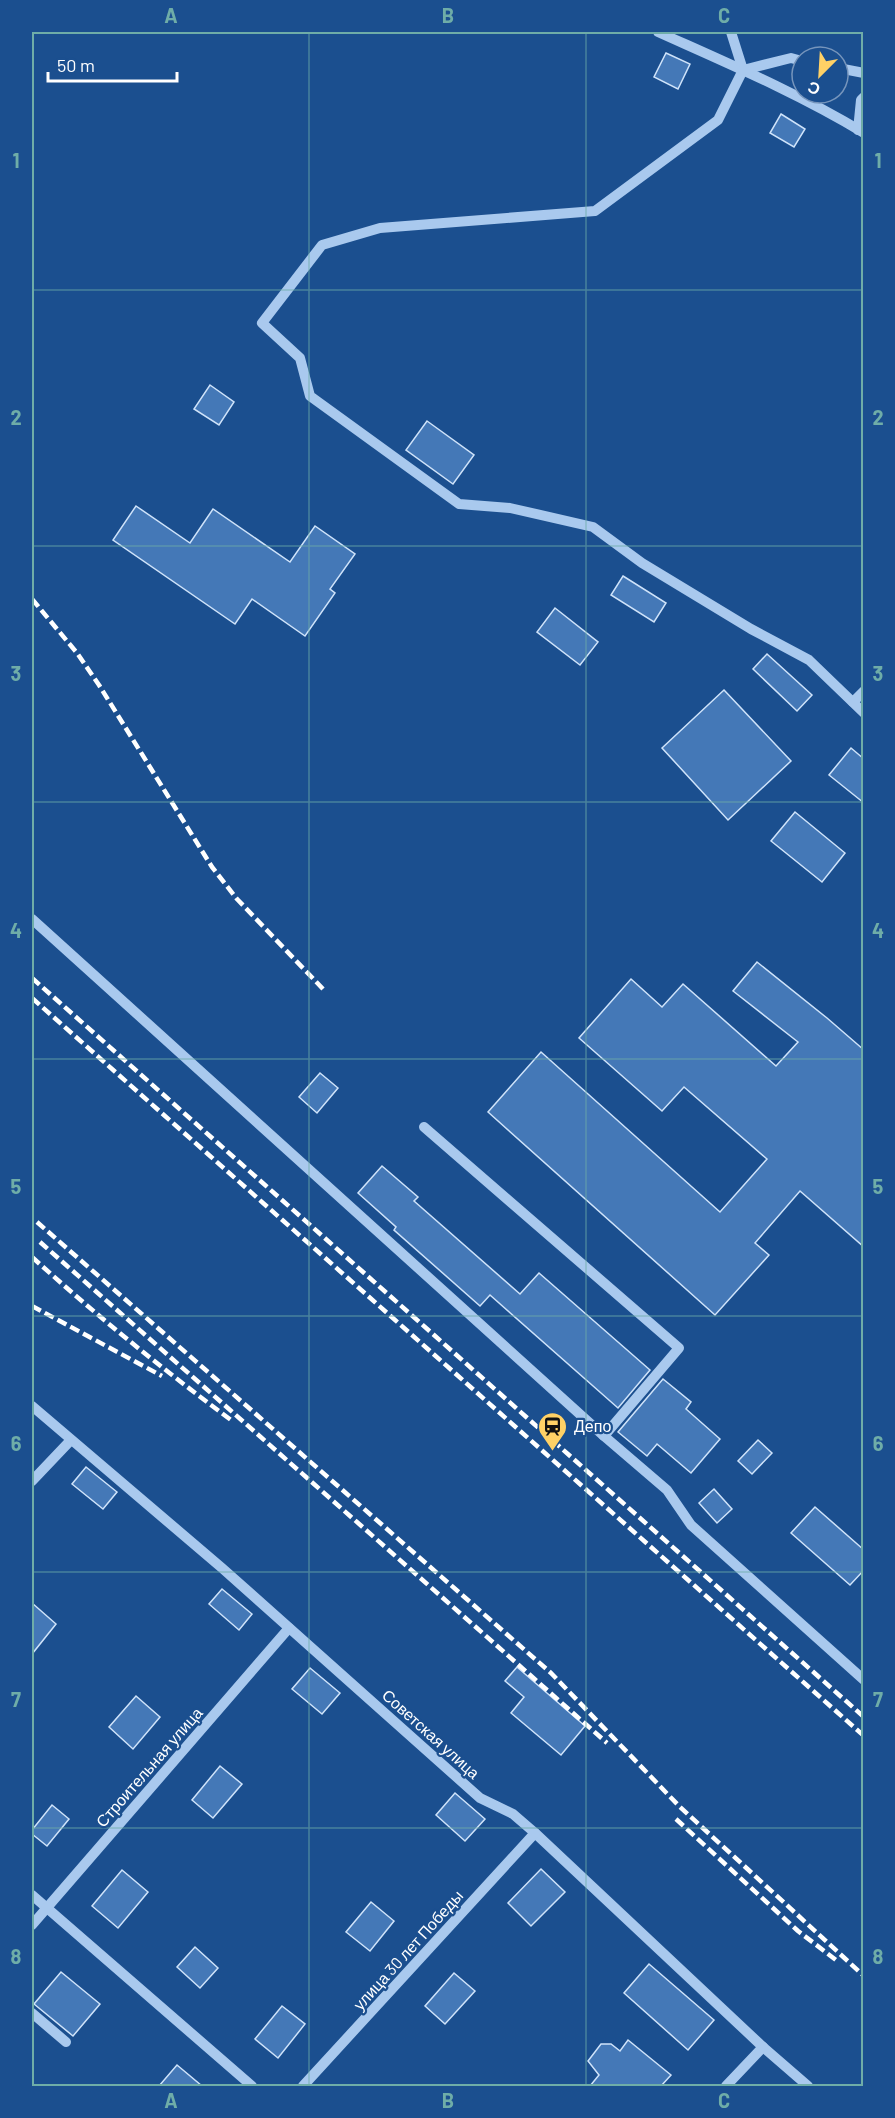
<svg xmlns="http://www.w3.org/2000/svg" width="895" height="2118" viewBox="0 0 895 2118" font-family="Barlow,sans-serif">
	<style>
		.building { fill: #4478b7; stroke: #cfe3fa; stroke-width: 1.5 }
		.lines { fill: none; stroke-linecap: round; stroke-linejoin: round }
		.minor { stroke: #a9c9ee; stroke-width: 10 }
		.rail { stroke: #fff; stroke-width: 4.5; stroke-dasharray: 10 4.5; stroke-linecap: butt }
		.grid { fill: none; stroke: #6fada8; stroke-width: 1.5; stroke-opacity: 0.55 }
		.labels { text-anchor: middle; stroke-width: 4.5; stroke-linejoin: round; paint-order: stroke }
		.poi-label { font-size: 16px; fill: #fff; stroke: #1b4f8f; text-anchor: start }
		.street-label { font-size: 16px; fill: #fff; stroke: #1b4f8f }
		.neatline { fill: none; stroke: #6fada8; stroke-width: 2 }
		.grid-label { font-size: 20px; text-anchor: middle; font-weight: bold; fill: #6fada8 }
	</style>
	<rect width="100%" height="100%" fill="#1b4f8f"/>
	<g class="building">
		<path d="M666,53L690,64L678,89L654,77Z"/>
		<path d="M781,114L805,129L794,147L770,133Z"/>
		<path d="M210,385L234,402L219,425L194,409Z"/>
		<path d="M427,421L474,455L453,484L406,450Z"/>
		<path d="M136,506L190,543L213,509L290,562L315,526L355,554L330,589L335,593L305,636L252,599L235,624L113,540Z"/>
		<path d="M623,576L666,603L654,622L611,595Z"/>
		<path d="M555,608L598,642L580,665L537,632Z"/>
		<path d="M767,654L812,695L797,711L753,669Z"/>
		<path d="M724,690L791,761L728,820L662,748Z"/>
		<path d="M851,748L864,759V803L829,775Z"/>
		<path d="M795,812L845,853L822,882L771,841Z"/>
		<path d="M757,962L827,1018L864,1050V1247L800,1191L755,1243L769,1255L715,1315L488,1112L541,1052L720,1212L767,1159L684,1087L662,1111L579,1038L631,979L662,1007L683,984L776,1066L798,1042L733,991Z"/>
		<path d="M320,1073L338,1088L317,1113L299,1097Z"/>
		<path d="M382,1166L418,1197L414,1201L520,1294L539,1273L650,1370L618,1408L490,1295L480,1306L394,1230L396,1227L358,1193Z"/>
		<path d="M663,1379L691,1402L686,1409L720,1439L691,1473L657,1444L647,1456L618,1432Z"/>
		<path d="M758,1440L772,1453L752,1474L738,1461Z"/>
		<path d="M86,1467L117,1492L103,1509L72,1484Z"/>
		<path d="M714,1489L732,1509L717,1523L699,1503Z"/>
		<path d="M815,1507L864,1550V1570L850,1585L791,1533Z"/>
		<path d="M222,1589L252,1614L239,1630L209,1604Z"/>
		<path d="M32,1603L56,1624L32,1654Z"/>
		<path d="M517,1667L585,1726L561,1755L511,1713L524,1697L505,1681Z"/>
		<path d="M310,1668L340,1693L322,1714L292,1689Z"/>
		<path d="M136,1696L160,1717L133,1749L109,1727Z"/>
		<path d="M220,1766L242,1784L213,1818L192,1800Z"/>
		<path d="M455,1793L485,1819L465,1841L436,1815Z"/>
		<path d="M52,1805L69,1819L47,1846L32,1834V1830Z"/>
		<path d="M541,1869L565,1892L531,1926L508,1903Z"/>
		<path d="M122,1870L148,1892L118,1928L92,1906Z"/>
		<path d="M371,1902L394,1921L370,1951L346,1932Z"/>
		<path d="M195,1947L218,1968L200,1988L177,1967Z"/>
		<path d="M649,1964L714,2020L688,2050L624,1993Z"/>
		<path d="M61,1972L100,2004L73,2036L34,2004Z"/>
		<path d="M454,1973L475,1991L445,2024L425,2006Z"/>
		<path d="M282,2006L305,2024L278,2058L255,2039Z"/>
		<path d="M628,2040L671,2075L661,2086H590L599,2075L588,2061L601,2044H611L620,2051Z"/>
		<path d="M177,2065L202,2086H159Z"/>
	</g>
	<g class="lines">
		<g class="minor">
			<path d="M658,32C727,63 798,93 864,133"/>
			<path d="M731,32L743,70L718,120L595,211L380,228L322,245L262,323L300,358L310,396L459,504L510,508L593,527L642,563L751,629L809,660L864,713"/>
			<path d="M838,68L864,73"/>
			<path d="M743,70L791,58L802,61"/>
			<path d="M858,130L861,100L864,97"/>
			<path d="M853,702L864,691"/>
			<path d="M32,919L604,1436L667,1490L691,1525L864,1680"/>
			<path d="M424,1127L679,1348L604,1436"/>
			<path d="M32,1406L222,1568L480,1798L513,1814L535,1833L763,2047L808,2086"/>
			<path d="M32,1481L70,1441"/>
			<path d="M32,1895L252,2086"/>
			<path d="M32,1925L289,1628"/>
			<path d="M32,2013L66,2042"/>
			<path d="M303,2086L535,1833"/>
			<path d="M726,2086L763,2047"/>
		</g>
		<g class="rail">
			<path d="M32,599L77,653L99,685L212,867L237,899L323,989"/>
			<path d="M32,978L864,1717"/>
			<path d="M32,998L864,1736"/>
			<path d="M37,1222L551,1673L680,1807L864,1976"/>
			<path d="M40,1242L607,1743"/>
			<path d="M32,1257C96,1315 161,1368 231,1420"/>
			<path d="M32,1306L162,1376"/>
			<path d="M676,1819L798,1931L836,1960"/>
		</g>
	</g>
	<path class="grid" d="M309,32V2086M586,32V2086M32,290H864M32,546H864M32,802H864M32,1059H864M32,1316H864M32,1572H864M32,1828H864"/>
	<defs>
		<symbol id="station-pin" viewBox="-11 -11 22 30"><path d="M0 17L-7.5 6A9.5 9.5 0 1 1 7.5 6Z" fill="#ffd166" stroke="#1b4f8f"/><path d="M-3-6H3Q5-6 5-4V2Q5 4 3 4L4.5 6H3L1.5 4h-3L-3 6H-4.5L-3 4Q-5 4-5 2V-4Q-5-6-3-6ZM-3.5-4v3h7v-3ZM-3.5 1v1.5H-2V1ZM2 1v1.5H3.5V1Z" fill="#111"/></symbol>
	</defs>
	<g fill-rule="evenodd">
		<use href="#station-pin" x="536" y="1410" width="33" height="45"/>
	</g>
	<g class="labels">
		<g class="poi-label">
			<text x="574" y="1432">Депо</text>
		</g>
		<g class="street-label">
			<text transform="translate(431 1734) rotate(42)" y="6">Советская улица</text>
			<text transform="translate(149 1767) rotate(-49)" y="6">Строительная улица</text>
			<text transform="translate(408 1950) rotate(-48)" y="6">улица 30 лет Победы</text>
		</g>
	</g>
	<rect width="895" height="2118" fill="none" stroke="#1b4f8f" stroke-width="66"/>
	<g transform="translate(820 75) rotate(204)"><circle r="28" fill="#1b4f8f" stroke="#7695bc" stroke-width="1.5"/>
	<path d="M0-4.5L10 22L0 15L-10 22Z" fill="#ffd166"/>
	<text y="-9" font-size="16" font-weight="bold" text-anchor="middle" fill="#ffffff">С</text>
	</g>
	<path d="M48 72v9h129v-9" fill="none" stroke="#ffffff" stroke-width="3"/>
	<text x="57" y="72" font-size="18" fill="#ffffff" stroke="#1b4f8f" stroke-width="4.5" paint-order="stroke">50 m</text>
	<rect x="33" y="33" width="829" height="2052" class="neatline"/>
	<g class="grid-label">
		<text x="171" y="23">A</text>
		<text x="448" y="23">B</text>
		<text x="724" y="23">C</text>
		<text x="16" y="168">1</text>
		<text x="878" y="168">1</text>
		<text x="16" y="425">2</text>
		<text x="878" y="425">2</text>
		<text x="16" y="681">3</text>
		<text x="878" y="681">3</text>
		<text x="16" y="938">4</text>
		<text x="878" y="938">4</text>
		<text x="16" y="1194">5</text>
		<text x="878" y="1194">5</text>
		<text x="16" y="1451">6</text>
		<text x="878" y="1451">6</text>
		<text x="16" y="1707">7</text>
		<text x="878" y="1707">7</text>
		<text x="16" y="1964">8</text>
		<text x="878" y="1964">8</text>
		<text x="171" y="2108">A</text>
		<text x="448" y="2108">B</text>
		<text x="724" y="2108">C</text>
	</g>
</svg>
